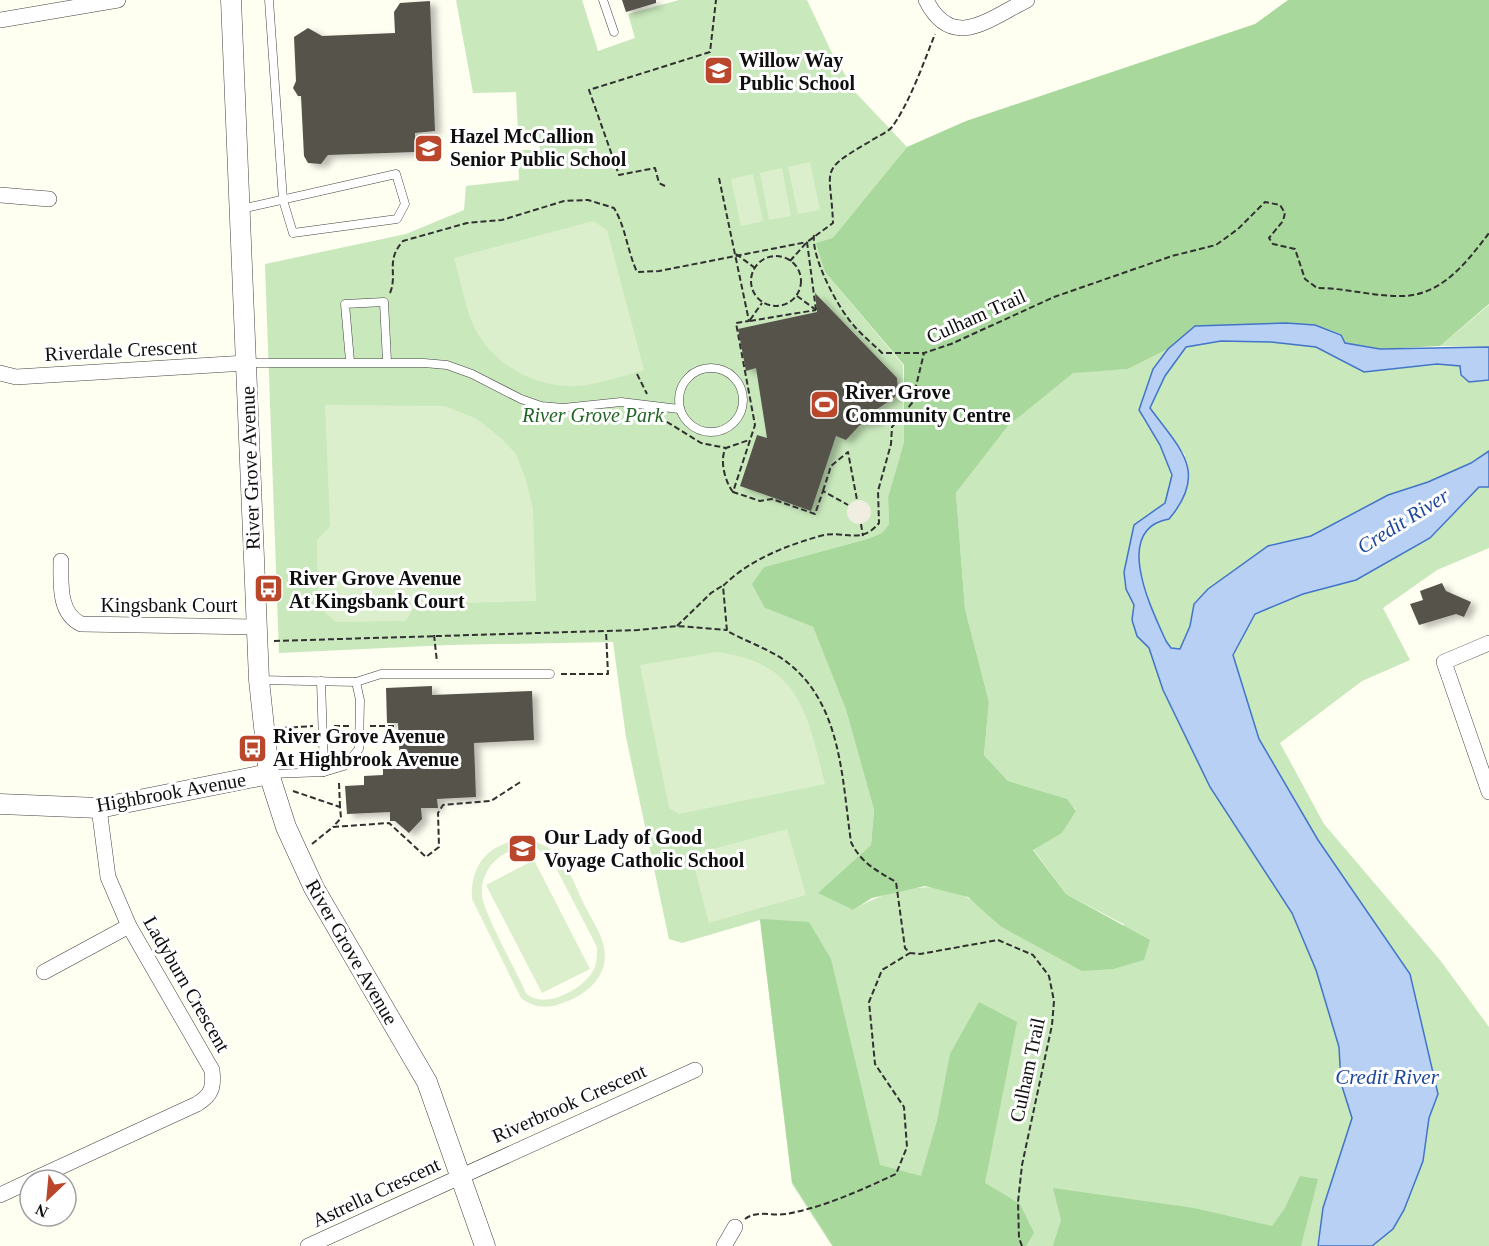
<svg xmlns="http://www.w3.org/2000/svg" width="1489" height="1246" viewBox="0 0 1489 1246" font-family="Georgia,serif">
	<style>
		.green { fill: #c9e8bc }
		.forest { fill: #a9d89c }
		.pitch { fill: #dcefcd; fill-rule: evenodd }
		.plaza { fill: #efeee0 }
		.water { fill: #b8d0f4; stroke: #4274c8; stroke-width: 1.5 }
		.building { fill: #57534c; filter: url(#shadow) }
		.lines { fill: none; stroke-linecap: round; stroke-linejoin: round }
		.service-casing { stroke: #424242; stroke-width: 9 }
		.minor-casing { stroke: #424242; stroke-width: 16 }
		.tertiary-casing { stroke: #424242; stroke-width: 21 }
		.path { stroke: #313131; stroke-width: 2; stroke-dasharray: 6 3; stroke-linecap: butt }
		.service { stroke: #fff; stroke-width: 8 }
		.minor { stroke: #fff; stroke-width: 15 }
		.tertiary { stroke: #fff; stroke-width: 20 }
		.labels { text-anchor: middle; stroke-width: 6; stroke-linejoin: round; paint-order: stroke }
		.poi-label { font-size: 20px; font-weight: bold; fill: #0f0f0f; stroke: #fff; text-anchor: start }
		.street-label { font-size: 20px; fill: #0f0f0f; stroke: #fff }
		.park-label { font-size: 20px; font-style: italic; fill: #216423; stroke: #fff }
		.water-label { font-size: 21px; font-style: italic; fill: #1d479c; stroke: #fff }
	</style>
	<defs>
		<filter id="shadow"><feDropShadow dx="6" dy="3.5" stdDeviation="3" flood-color="#0004"/></filter>
	</defs>
	<rect width="100%" height="100%" fill="#fefef1"/>
	<g class="green">
		<path d="M456,0H582L598,51L635,38L628,14L679,0H807L831,51L856,93L907,147L833,239L817,243L825,272L903,365L904,442L888,497L889,524L882,533L867,539L764,567L765,608L813,627L846,710L874,810L871,845L819,893L853,910C886,890 932,877 968,898C979,904 990,917 1000,926L1125,925L1066,894L1033,849L1062,833L1076,810L1066,799L1008,781L984,755L989,702L965,609L956,493L1008,426L1073,372L1128,369L1168,349L1153,369L1142,417C1157,439 1184,477 1165,503C1159,512 1143,519 1134,525L1124,572L1126,589L1134,605L1133,620L1137,636L1149,648L1163,690L1210,787L1292,913L1316,970L1339,1047L1341,1083L1352,1118L1323,1208L1317,1246H832L792,1184L760,920L682,943L669,939L626,737L613,642L448,645L279,653L265,264L406,234L464,210L466,186L519,180L518,150H540L538,133H518L516,92L473,93Z"/>
		<path d="M1489,305V347L1440,346Z"/>
		<path d="M1221,341L1271,342L1316,347L1364,372L1437,364L1461,366L1469,381L1489,380V451L1471,463L1428,482L1388,495L1311,536L1268,547L1208,589L1194,603L1190,626L1180,649L1171,648C1159,632 1154,614 1148,595C1138,565 1126,527 1169,519L1185,455L1150,408L1165,376L1186,347Z"/>
		<path d="M1479,487H1489V548L1437,570L1383,608L1410,660L1362,681L1280,743L1324,824L1440,960L1489,1027V1246H1372L1393,1229L1423,1161L1429,1118L1438,1094L1410,974L1318,840L1259,739L1233,655L1255,614L1303,594L1356,580L1430,538Z"/>
	</g>
	<g class="forest">
		<path d="M1288,0H1489V304L1440,346L1380,349L1345,343L1341,334L1315,325L1286,323L1195,326L1168,349L1128,369L1073,373L1008,426L956,493L965,609L989,702L984,755L1008,781L1067,799L1076,811L1062,833L1033,850L1066,894L1150,940L1144,960L1113,969L1082,971L1000,926L968,897L925,886L872,898L853,910L818,893L871,845L874,810L846,710L813,627L765,608L752,584L764,567L867,539L882,533L889,524L888,497L904,442V365L825,272L816,243L833,238L907,147L966,121L1255,24Z"/>
		<path d="M760,919L809,922L831,959L880,1165L921,1176L937,1121L950,1054L979,1002L1017,1022L985,1183L1020,1204L1034,1233L1026,1246H833L792,1182Z"/>
		<path d="M1300,1176L1318,1179L1301,1246H1053L1061,1220L1053,1188L1194,1208L1272,1226L1285,1208Z"/>
	</g>
	<g class="pitch">
		<path d="M810,162L820,210L798,214L788,167Z"/>
		<path d="M782,168L791,216L769,220L760,173Z"/>
		<path d="M753,174L763,221L741,226L731,179Z"/>
		<path d="M593,221L607,230L644,370C625,375 606,382 586,385C548,391 504,372 482,340C466,318 462,284 454,258Z"/>
		<path d="M325,405L445,406L477,419L502,439L516,454L526,480L533,509L536,601L417,604L405,621L336,622L318,606L317,540L330,526Z"/>
		<path d="M717,652C801,663 807,714 825,784L679,814L669,808L640,665Z"/>
		<path d="M787,829L806,895L709,923L691,855Z"/>
		<path d="M524,839C564,846 569,873 585,906C591,919 602,934 604,948C610,977 584,997 560,1004C547,1009 532,1007 521,998L472,899C470,864 489,843 524,839ZM528,847L539,850L555,866L597,947C597,956 597,964 593,971C583,989 544,1011 526,993C518,974 483,912 482,895C480,868 503,848 528,847Z"/>
		<path d="M534,860L590,969L542,993L486,885Z"/>
	</g>
	<circle class="plaza" cx="859" cy="512" r="12"/>
	<path class="water" d="M1286,323L1315,325L1341,335L1345,343L1380,349L1489,347V380L1469,382L1461,375L1460,366L1437,364L1364,372L1316,347L1271,342L1221,341L1186,347L1165,376L1150,408C1180,449 1209,472 1169,519C1112,529 1151,608 1166,641L1171,648L1180,649L1190,626L1194,604L1208,589L1268,546L1311,536L1388,495L1428,482L1471,463L1489,451V487H1479L1430,538L1356,580L1303,594L1255,614L1233,655L1259,739L1318,840L1410,974L1438,1094L1429,1118L1423,1161L1404,1210L1393,1229L1372,1246H1318L1323,1208L1352,1118L1341,1083L1339,1047L1316,970L1292,913L1210,787L1163,690L1149,648L1137,636L1132,620L1134,605L1126,589L1124,572L1134,525L1165,503L1172,475L1160,445L1139,410L1153,369L1168,349L1195,326Z"/>
	<g class="building">
		<path d="M622,0H656V3L626,12Z"/>
		<path d="M430,1L435,131L415,133V152L328,155L321,164L308,163L304,156L301,96H298L293,88L296,81L294,37L308,28L322,36L395,33L394,12L400,3Z"/>
		<path d="M815,293L897,378L898,389L895,397L876,410L879,421L860,425L846,440L836,436L811,511L740,486L757,435L767,438L756,368L746,371L738,329L817,312Z"/>
		<path d="M1442,583L1446,591L1471,602L1464,617L1456,614L1419,625L1410,604L1423,600L1420,591Z"/>
		<path d="M432,686V695L532,691L534,740L474,743L476,797L437,799L438,808H421L422,819L409,833L395,821H390V812L347,814L345,786L364,785V776L383,775V766L400,765L398,723H387L386,688Z"/>
	</g>
	<g class="lines">
		<defs>
			<g id="service">
				<path d="M603,0L614,32"/>
				<path d="M241,209L396,174L405,204L397,219L293,233L283,200L269,0"/>
				<path d="M350,361L345,304L384,302L387,361"/>
				<path d="M247,363H424L447,365L472,374L521,399L541,406L563,408L621,402L679,409"/>
				<circle cx="711" cy="400" r="32"/>
				<path d="M259,680L356,682L381,674H550"/>
				<path d="M324,772L344,766L359,749L360,700L356,682"/>
				<path d="M271,774L324,772L321,681"/>
			</g>
			<g id="minor">
				<path d="M926,0C952,52 989,19 1027,0"/>
				<path d="M0,20L118,0"/>
				<path d="M0,195L49,199"/>
				<path d="M0,373L16,377L246,363"/>
				<path d="M61,561C61,583 58,613 81,624L257,627"/>
				<path d="M1489,643L1444,662L1489,792"/>
				<path d="M44,972L129,926"/>
				<path d="M32,1180L197,1104C212,1095 214,1087 212,1070L129,926L108,877L99,808"/>
				<path d="M0,1195L30,1181"/>
				<path d="M308,1246L695,1070"/>
				<path d="M724,1246L735,1227"/>
			</g>
			<g id="tertiary">
				<path d="M231,0L259,680L269,774L286,827L314,888L427,1082L485,1246"/>
				<path d="M0,804L99,808L269,774"/>
			</g>
		</defs>
		<use href="#service" class="service-casing"/>
		<use href="#minor" class="minor-casing"/>
		<use href="#tertiary" class="tertiary-casing"/>
		<g class="path">
			<path d="M719,178L749,321L736,323L755,425L733,492L760,501L772,499L815,514L823,491L848,505"/>
			<path d="M665,186L659,183L655,168L619,175L589,90L710,52L716,0"/>
			<path d="M814,235C811,258 839,310 855,327C863,336 873,344 882,353H924"/>
			<path d="M807,242L816,310"/>
			<path d="M736,254L755,268"/>
			<circle cx="776" cy="281" r="25"/>
			<path d="M790,261L807,242L833,223C831,168 817,172 869,142C876,137 887,133 892,127C909,104 924,62 935,34"/>
			<path d="M390,293C398,274 385,261 403,241L467,223L502,220L564,201L588,200L614,208C626,228 627,250 637,272L659,271L807,242"/>
			<path d="M797,296L816,310"/>
			<path d="M750,320L762,303"/>
			<path d="M750,321L816,310"/>
			<path d="M637,374L647,394"/>
			<path d="M659,417L701,443L726,448"/>
			<path d="M823,491L831,466L848,452L857,500"/>
			<path d="M733,492C725,482 719,459 726,448L749,440"/>
			<path d="M861,524L863,536"/>
			<path d="M677,626L711,593L722,586"/>
			<path d="M434,635L437,662"/>
			<path d="M274,641L638,630L677,626L727,630"/>
			<path d="M561,674H608L606,631"/>
			<path d="M334,726H349"/>
			<path d="M370,726H394"/>
			<path d="M283,728L313,726"/>
			<path d="M339,783L340,807"/>
			<path d="M293,791L340,807L341,818L333,827"/>
			<path d="M312,844L333,827L389,823L426,857L439,847L438,813L443,805L491,801L522,781"/>
			<path d="M745,1219C757,1210 772,1216 786,1214C825,1207 861,1190 896,1174L907,1147L904,1107L875,1064L869,1002L882,970L910,953"/>
			<path d="M1022,1246L1019,1238L1018,1202L1022,1165L1052,1025L1054,1001L1049,976L1033,955L998,940L920,954L910,953L905,948L896,882C876,870 861,863 851,842C842,780 842,705 788,663C770,649 747,642 727,631L723,586C749,560 785,546 820,536C844,529 860,546 879,523L878,491L891,444L892,427L912,403L924,353L951,344L1054,297L1172,256L1216,245L1238,229L1265,202L1280,205L1285,213L1283,221L1269,238L1273,244L1295,249L1305,279L1317,288C1345,288 1371,296 1399,296C1441,297 1466,263 1489,233"/>
		</g>
		<use href="#service" class="service"/>
		<use href="#minor" class="minor"/>
		<use href="#tertiary" class="tertiary"/>
	</g>
	<defs>
		<symbol id="school-square" viewBox="-11 -11 22 22"><rect x="-9" y="-9" width="18" height="18" rx="4" fill="#ba462c" stroke="#fff"/><path d="M0-5L7-2L0 1L-7-2ZM-4 1L0 2.5L4 1V4Q0 6-4 4Z" fill="#fff"/></symbol>
		<symbol id="stadium-square" viewBox="-11 -11 22 22"><rect x="-9" y="-9" width="18" height="18" rx="4" fill="#ba462c" stroke="#fff"/><path d="M0-5a6.5 5 0 1 0 0 10a6.5 5 0 1 0 0-10ZM-3.5-1.8h7v3.6h-7Z" fill="#fff"/></symbol>
		<symbol id="bus-square" viewBox="-11 -11 22 22"><rect x="-9" y="-9" width="18" height="18" rx="4" fill="#ba462c" stroke="#fff"/><path d="M-5-6H5V4H4V6H2V4H-2V6H-4V4H-5ZM-3.5-4V0h7V-4ZM-3.5 1.2v1.5H-2V1.2ZM2 1.2v1.5H3.5V1.2Z" fill="#fff"/></symbol>
	</defs>
	<g fill-rule="evenodd">
		<use href="#school-square" x="702" y="54" width="33" height="33"/>
		<use href="#school-square" x="412" y="132" width="33" height="33"/>
		<use href="#stadium-square" x="808" y="388" width="33" height="33"/>
		<use href="#bus-square" x="252" y="572" width="33" height="33"/>
		<use href="#bus-square" x="236" y="732" width="33" height="33"/>
		<use href="#school-square" x="506" y="832" width="33" height="33"/>
	</g>
	<g class="labels">
		<g class="poi-label">
			<text x="739" y="67">Willow Way<tspan x="739" dy="23">Public School</tspan></text>
			<text x="450" y="143">Hazel McCallion<tspan x="450" dy="23">Senior Public School</tspan></text>
			<text x="845" y="399">River Grove<tspan x="845" dy="23">Community Centre</tspan></text>
			<text x="289" y="585">River Grove Avenue<tspan x="289" dy="23">At Kingsbank Court</tspan></text>
			<text x="273" y="743">River Grove Avenue<tspan x="273" dy="23">At Highbrook Avenue</tspan></text>
			<text x="544" y="844">Our Lady of Good<tspan x="544" dy="23">Voyage Catholic School</tspan></text>
		</g>
		<g class="street-label">
			<text transform="translate(976 316) rotate(-24)" y="7">Culham Trail</text>
			<text transform="translate(121 350) rotate(-3)" y="7">Riverdale Crescent</text>
			<text transform="translate(250 468) rotate(-92)" y="7">River Grove Avenue</text>
			<text x="169" y="612">Kingsbank Court</text>
			<text transform="translate(171 792) rotate(-10)" y="7">Highbrook Avenue</text>
			<text transform="translate(352 952) rotate(60)" y="7">River Grove Avenue</text>
			<text transform="translate(187 984) rotate(60)" y="7">Ladyburn Crescent</text>
			<text transform="translate(1027 1070) rotate(-78)" y="7">Culham Trail</text>
			<text transform="translate(569 1103) rotate(-24)" y="7">Riverbrook Crescent</text>
			<text transform="translate(376 1192) rotate(-25)" y="7">Astrella Crescent</text>
		</g>
		<g class="park-label">
			<text x="593" y="422">River Grove Park</text>
		</g>
		<g class="water-label">
			<text transform="translate(1403 521) rotate(-32)" y="7">Credit River</text>
			<text x="1387" y="1084">Credit River</text>
		</g>
	</g>
	<g transform="translate(48 1198) rotate(206)"><circle r="28" fill="#ffffff" stroke="#9f9f9f" stroke-width="1.5"/>
	<path d="M0-4.5L10 22L0 15L-10 22Z" fill="#ba462c"/>
	<text y="-9" font-size="16" font-weight="bold" text-anchor="middle" fill="#0f0f0f">N</text>
	</g>
</svg>
